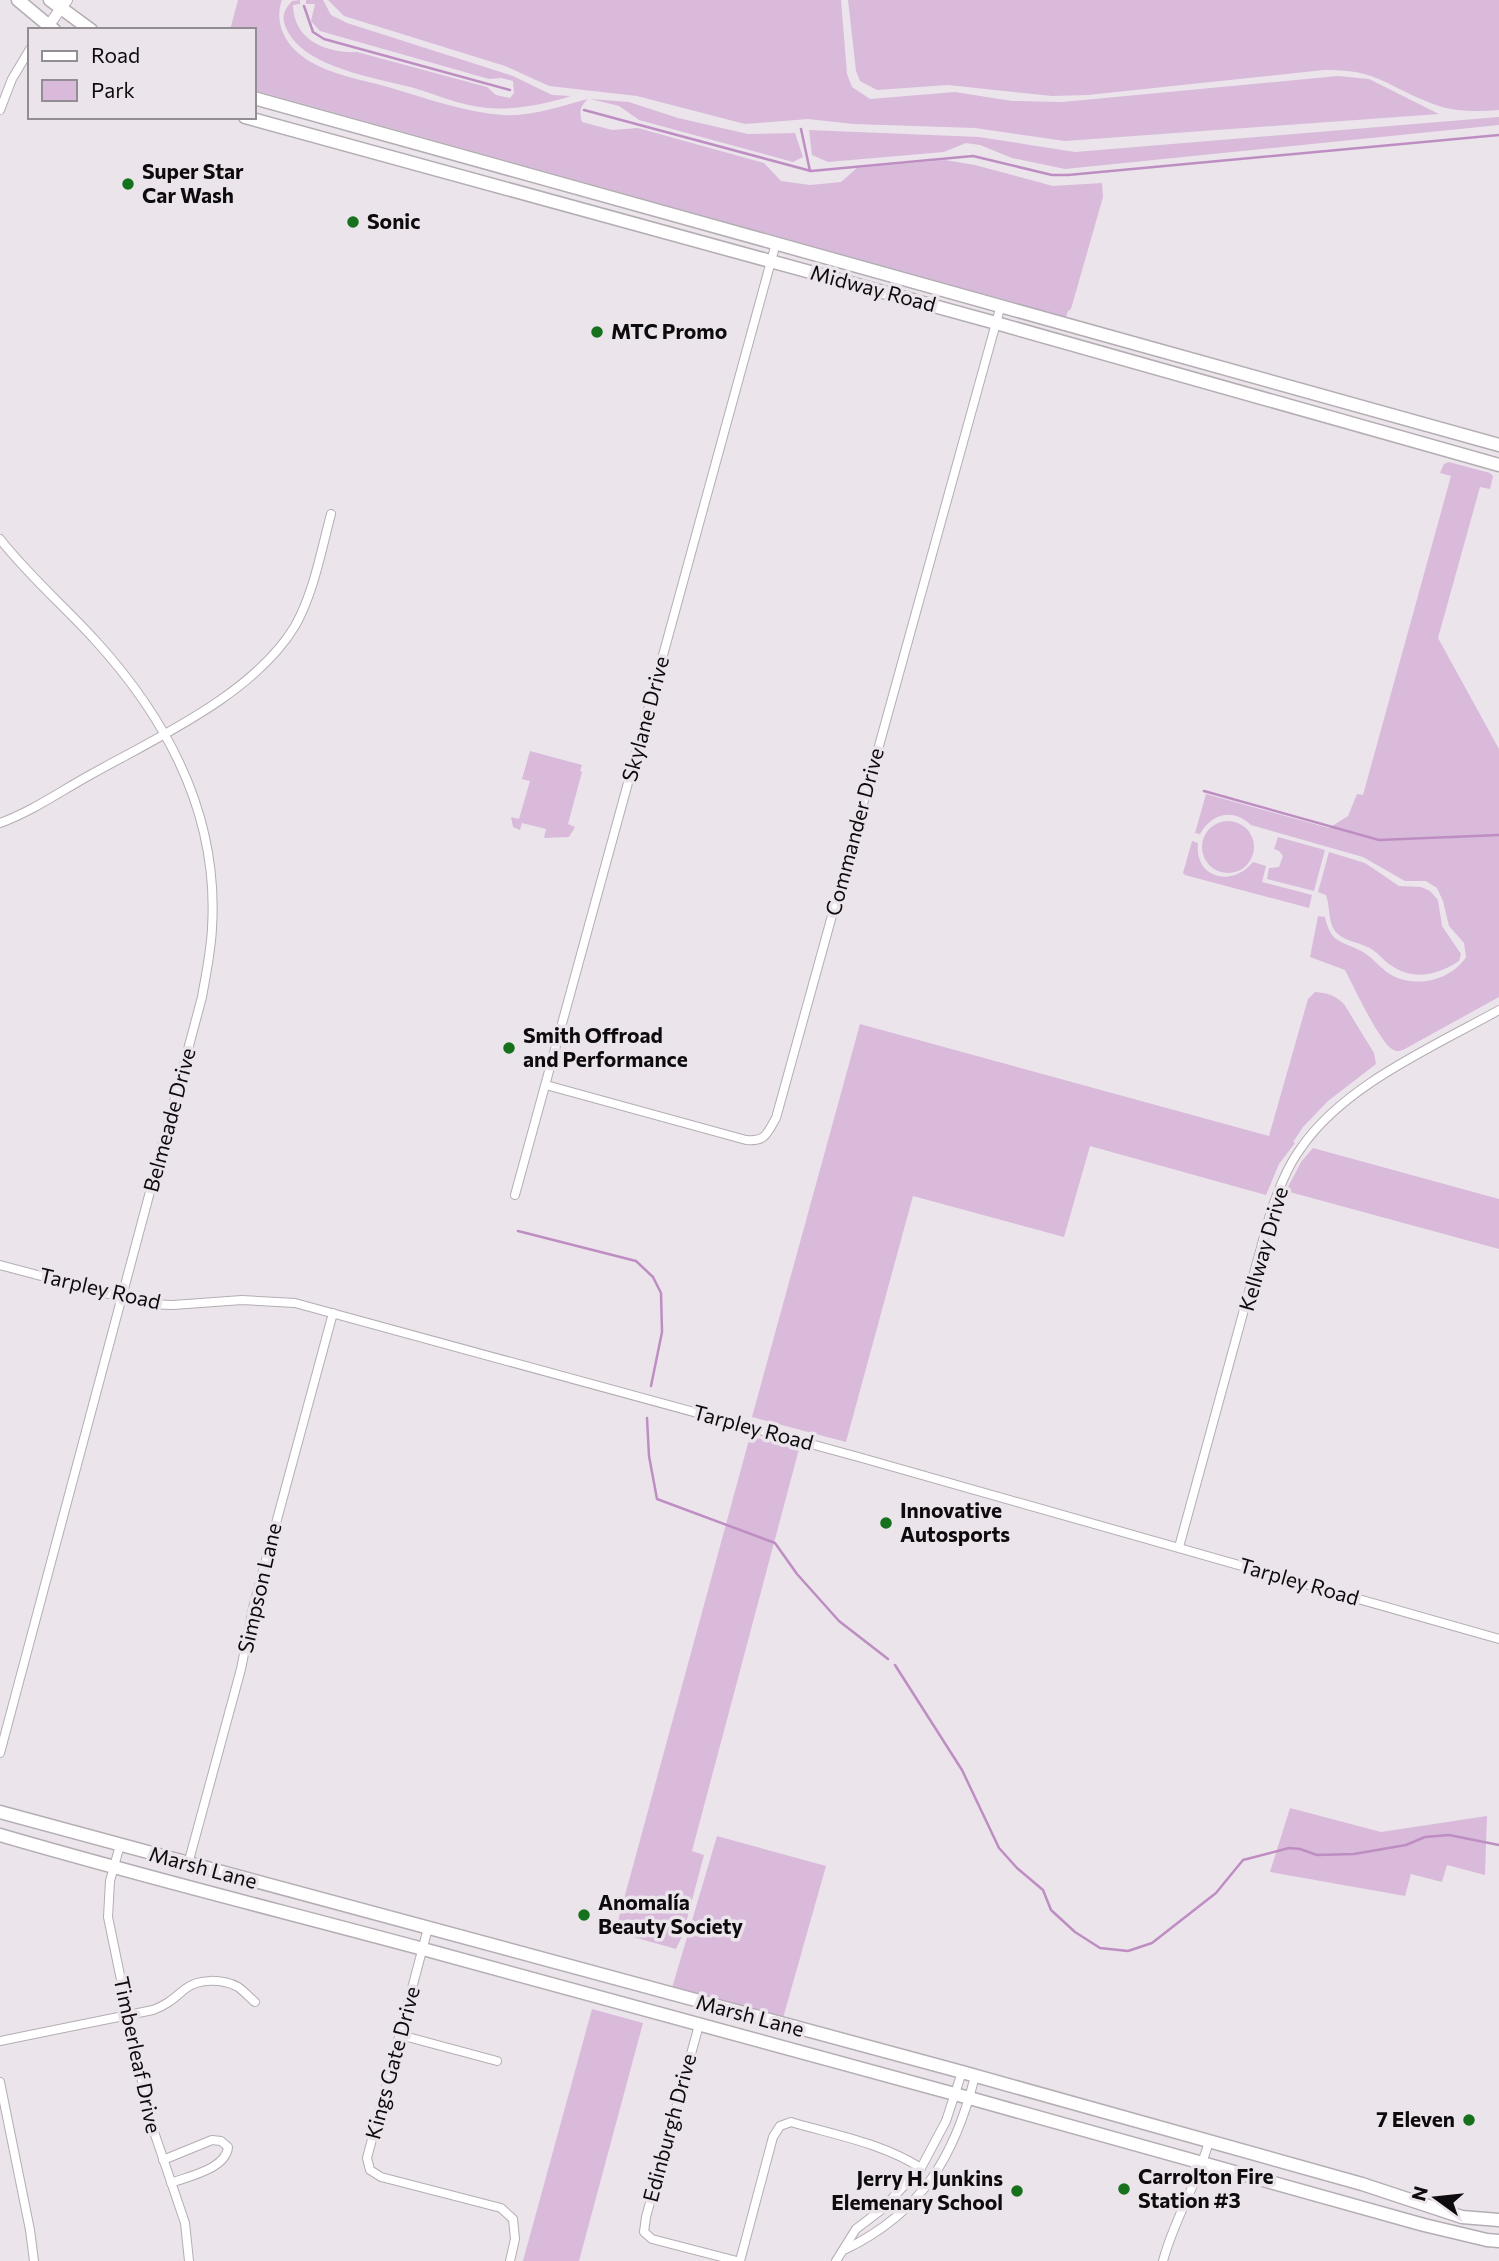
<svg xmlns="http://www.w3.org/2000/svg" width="1499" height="2261" viewBox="0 0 1499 2261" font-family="Commissioner,sans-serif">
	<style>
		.green { fill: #d9badb }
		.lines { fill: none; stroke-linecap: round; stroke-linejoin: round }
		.stream { stroke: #be8ec3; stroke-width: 2.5 }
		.minor-casing { stroke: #b4adb4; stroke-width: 10 }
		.tertiary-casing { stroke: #b4adb4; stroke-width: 12 }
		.secondary-casing { stroke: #b4adb4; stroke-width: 15 }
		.minor { stroke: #fff; stroke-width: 8 }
		.tertiary { stroke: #fff; stroke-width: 10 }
		.secondary { stroke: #fff; stroke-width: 12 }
		.poi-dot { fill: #16711d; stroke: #ebe4eb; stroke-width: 2.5 }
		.labels { text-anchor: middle; stroke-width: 7; stroke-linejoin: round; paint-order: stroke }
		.poi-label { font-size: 21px; font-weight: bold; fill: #0d0b0d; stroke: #ebe4eb; text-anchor: start }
		.street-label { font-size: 21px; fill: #0d0b0d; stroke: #ebe4eb }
	</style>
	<rect width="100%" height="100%" fill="#ebe4eb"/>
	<g class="green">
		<path d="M238,0H282C274,21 284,43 302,56C325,74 360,79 388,87C425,98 464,112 503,115C531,117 561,106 588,99C580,106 579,112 582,122L612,130L638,128L764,163L781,181L810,185L841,182L857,168L945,160L975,165L1053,186L1102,183L1103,197L1071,309L1068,311L1066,317L254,90V30H230Z"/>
		<path d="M300,0V4L293,5C294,41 326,53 357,52L487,87L496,95L510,98L514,93L513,81L501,78L489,79L320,31L311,21L315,4H306V0H323L331,15L347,23L513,76L552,95L571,96C543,105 515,110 487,108C463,106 437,95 414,88C377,78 305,68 287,30C281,18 283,11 292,1Z"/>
		<path d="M328,0H841L847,74L852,87L870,99L955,92L1012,101L1062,102L1338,76L1369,79L1439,114L1065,141L975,128L853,124L808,119L745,124L637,96L549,86L505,66L344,16Z"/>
		<path d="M848,0H1499V110C1475,112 1450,112 1428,102C1384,84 1375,69 1324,70L1088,95L1052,96L948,85L877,90L860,81L856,71Z"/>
		<path d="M590,99L629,102L678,118L748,134L795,133L803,157L793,162L639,120L619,106Z"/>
		<path d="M1499,117V125L1065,169L1012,158L980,145L966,143L944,152L828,162L812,155L809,130L979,137L1075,152Z"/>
		<path d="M1449,462L1490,473L1493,476L1490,489L1480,487L1438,638L1499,749V997L1403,1050C1398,1051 1397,1052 1392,1049C1379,1041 1354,987 1345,970L1310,957L1318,916L1325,917C1331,945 1342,940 1363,952C1374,959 1382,970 1393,976C1418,988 1451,980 1466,957L1464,943L1449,926L1443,901L1437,888L1426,881H1405L1363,857L1251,825C1233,808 1212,813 1200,834L1195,833L1206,794L1329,828L1348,816L1357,794L1363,795L1451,476L1440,473L1444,464Z"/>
		<path d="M530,751L582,765L580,771L582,772L568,824L575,827L569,837L544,838L546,829L522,823L520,830L513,827L511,817L519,819L530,781L522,779Z"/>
		<circle cx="1228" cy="847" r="26"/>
		<path d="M1278,837L1325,850L1314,891L1267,879L1269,868L1279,867L1283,856L1279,851L1274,849Z"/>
		<path d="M1192,841L1198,843C1194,878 1232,888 1253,862L1266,866L1262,882L1312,895L1309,908L1185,875L1183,873Z"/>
		<path d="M1329,852L1365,863L1399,886L1421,887L1430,891L1438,900L1442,926L1461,954L1459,961C1436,976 1412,981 1389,964C1383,960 1379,954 1373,950C1361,942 1344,942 1335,931C1328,922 1330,905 1326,895L1318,892Z"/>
		<path d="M1315,992C1327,993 1335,995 1344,1004L1374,1053L1376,1064L1328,1101L1303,1127L1293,1142L1295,1143L1279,1164L1266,1195L1090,1146L1064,1237L913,1196L846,1442L752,1417L860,1024L1269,1136L1308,999Z"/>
		<path d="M1313,1148L1499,1199V1249L1286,1191L1301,1162Z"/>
		<path d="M750,1436L799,1449L692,1851L704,1855L683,1934L676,1949L615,1932Z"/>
		<path d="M1290,1808L1381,1832L1487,1816L1485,1875L1447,1865L1442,1882L1411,1874L1405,1896L1270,1872Z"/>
		<path d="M717,1836L826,1866L783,2018L672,1988Z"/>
		<path d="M592,2009L643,2023L579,2261H523Z"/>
	</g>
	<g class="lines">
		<g class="stream">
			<path d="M304,6L313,32L324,39L510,90"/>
			<path d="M584,110L811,171L973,156L1052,175H1068L1499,135"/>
			<path d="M801,129L810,171"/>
			<path d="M1204,791L1379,840L1499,835"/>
			<path d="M518,1231L636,1261L653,1277L661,1293L662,1332L651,1386"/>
			<path d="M647,1418L649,1456L657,1499L775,1543L797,1574L839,1621L888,1659"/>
			<path d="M895,1665L962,1770L999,1848L1017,1868L1043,1890L1051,1910L1075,1932L1100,1948L1128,1951L1152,1943L1216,1893L1243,1860L1289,1848L1300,1849L1317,1855L1354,1854L1406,1845L1425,1837L1449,1835L1499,1845"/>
		</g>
		<defs>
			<g id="minor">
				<path d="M0,110L12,79L30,49"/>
				<path d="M0,539C28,575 64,606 95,640C168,720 219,817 212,928C211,951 206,974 202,997L0,1753"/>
				<path d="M0,823C31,812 61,791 90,775C158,737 254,694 295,626C314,592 321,551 331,514"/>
				<path d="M546,1085L746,1140C766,1142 767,1133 776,1118L1001,305"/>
				<path d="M515,1195L776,243"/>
				<path d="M0,1265L146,1304L173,1305L242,1300L295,1303L862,1458L1499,1639"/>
				<path d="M1179,1547L1271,1211C1279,1189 1287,1167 1301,1148C1344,1085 1433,1047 1499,1010"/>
				<path d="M120,1845L110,1881L108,1917L150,2120L185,2223L189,2261"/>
				<path d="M188,1864L241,1669L253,1608L333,1313"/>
				<path d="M428,1928L367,2158L370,2170L381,2177L501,2208L513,2219L515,2239L510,2261"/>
				<path d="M699,2025L646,2217L644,2232L652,2239L737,2261"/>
				<path d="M400,2035L497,2061"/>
				<path d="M0,2041L153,2010C167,2005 174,1998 185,1989C199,1978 223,1979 238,1987C244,1991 250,1998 255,2002"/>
				<path d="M0,2082L30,2230L34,2261"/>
				<path d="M163,2160L212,2140L221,2141L228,2147C226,2169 189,2176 171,2183"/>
				<path d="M846,2249C922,2212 955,2156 975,2076"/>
				<path d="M740,2261L773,2137L780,2126L791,2122C835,2135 882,2143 921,2168"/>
				<path d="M836,2261L856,2229L881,2210L921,2168L946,2121L962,2072"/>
				<path d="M1163,2261C1174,2219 1198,2183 1209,2141"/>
			</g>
			<path id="tertiary" d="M49,25L67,0"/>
			<g id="secondary">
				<path d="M18,0L54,30"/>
				<path d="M50,0L91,30"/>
				<path d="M254,98L1499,445"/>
				<path d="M245,117L996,323L1499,465"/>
				<path d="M0,1812L962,2072L1362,2184L1462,2217L1499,2220"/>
				<path d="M0,1835C140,1876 282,1911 423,1949C757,2039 1091,2131 1424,2225L1487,2240L1499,2241"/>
			</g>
		</defs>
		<use href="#minor" class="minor-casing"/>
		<use href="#tertiary" class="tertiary-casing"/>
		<use href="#secondary" class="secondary-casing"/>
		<use href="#minor" class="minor"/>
		<use href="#tertiary" class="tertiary"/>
		<use href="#secondary" class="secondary"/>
	</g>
	<g class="poi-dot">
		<circle cx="128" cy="184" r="7"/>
		<circle cx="353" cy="222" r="7"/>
		<circle cx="597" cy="332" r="7"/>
		<circle cx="509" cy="1048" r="7"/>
		<circle cx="886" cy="1523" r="7"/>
		<circle cx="584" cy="1915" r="7"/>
		<circle cx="1469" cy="2120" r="7"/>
		<circle cx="1124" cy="2189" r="7"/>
		<circle cx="1017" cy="2191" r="7"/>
	</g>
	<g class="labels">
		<g class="poi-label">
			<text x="142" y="179">Super Star<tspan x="142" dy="24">Car Wash</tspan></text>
			<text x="367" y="229">Sonic</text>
			<text x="611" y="339">MTC Promo</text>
			<text x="523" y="1043">Smith Offroad<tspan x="523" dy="24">and Performance</tspan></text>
			<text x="900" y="1518">Innovative<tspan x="900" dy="24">Autosports</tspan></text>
			<text x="598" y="1910">Anomalía<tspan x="598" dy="24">Beauty Society</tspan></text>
			<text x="1455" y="2127" text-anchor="end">7 Eleven</text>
			<text x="1138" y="2184">Carrolton Fire<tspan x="1138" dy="24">Station #3</tspan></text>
			<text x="1003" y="2186" text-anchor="end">Jerry H. Junkins<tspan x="1003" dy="24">Elemenary School</tspan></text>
		</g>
		<g class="street-label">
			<text transform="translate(873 289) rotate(15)" y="7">Midway Road</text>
			<text transform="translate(646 719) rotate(-75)" y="7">Skylane Drive</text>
			<text transform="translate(855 832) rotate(-75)" y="7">Commander Drive</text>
			<text transform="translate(170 1120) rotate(-75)" y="7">Belmeade Drive</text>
			<text transform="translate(1264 1249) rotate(-74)" y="7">Kellway Drive</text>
			<text transform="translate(100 1289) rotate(13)" y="7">Tarpley Road</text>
			<text transform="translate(753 1428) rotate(15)" y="7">Tarpley Road</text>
			<text transform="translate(1299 1582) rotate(16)" y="7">Tarpley Road</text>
			<text transform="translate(260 1588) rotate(-77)" y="7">Simpson Lane</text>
			<text transform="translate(203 1868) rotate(15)" y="7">Marsh Lane</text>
			<text transform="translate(750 2016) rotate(15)" y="7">Marsh Lane</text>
			<text transform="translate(137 2055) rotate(78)" y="7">Timberleaf Drive</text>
			<text transform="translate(393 2063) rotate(-75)" y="7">Kings Gate Drive</text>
			<text transform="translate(670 2128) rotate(-75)" y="7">Edinburgh Drive</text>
		</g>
	</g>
	<rect x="28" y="28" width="228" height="91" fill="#ebe4eb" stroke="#928d92" stroke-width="2"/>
	<rect x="42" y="51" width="35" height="10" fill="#ffffff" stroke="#928d92" stroke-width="2"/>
	<text x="91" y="63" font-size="21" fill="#0d0b0d">Road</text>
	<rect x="42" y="80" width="35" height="21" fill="#d9badb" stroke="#928d92" stroke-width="2"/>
	<text x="91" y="98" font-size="21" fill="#0d0b0d">Park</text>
	<g transform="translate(1436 2198) rotate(285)" stroke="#ebe4eb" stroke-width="5" paint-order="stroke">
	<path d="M0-5L12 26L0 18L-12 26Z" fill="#0d0b0d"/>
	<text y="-10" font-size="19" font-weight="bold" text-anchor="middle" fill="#0d0b0d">N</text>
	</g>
</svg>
